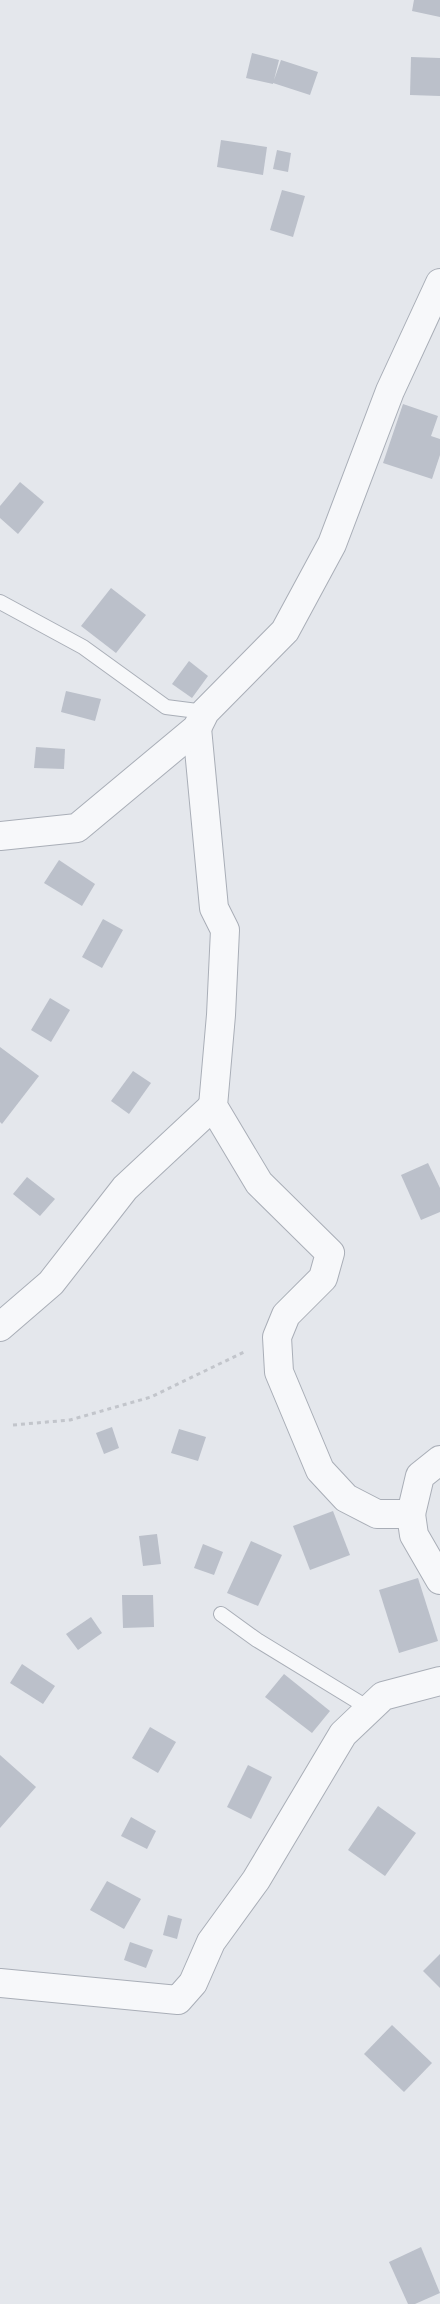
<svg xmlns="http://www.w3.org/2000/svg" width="440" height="2304" viewBox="0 0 440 2304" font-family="'Archivo Narrow',sans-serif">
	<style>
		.building { fill: #bbc0ca }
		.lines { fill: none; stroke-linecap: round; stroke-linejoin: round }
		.lane-casing { stroke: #a9aeb7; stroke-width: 16 }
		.street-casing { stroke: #a9aeb7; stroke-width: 30 }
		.path { stroke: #c2c5cb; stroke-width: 3; stroke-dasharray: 4 4; stroke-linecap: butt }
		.lane { stroke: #f7f8fa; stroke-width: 14 }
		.street { stroke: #f7f8fa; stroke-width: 28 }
	</style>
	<rect width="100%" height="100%" fill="#e4e7ec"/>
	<g class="building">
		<path d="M414,0H440V17L412,11Z"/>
		<path d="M252,53L279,60L274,80L281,60L318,72L310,95L273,83V84L246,78Z"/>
		<path d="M411,57L440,58V96L410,95Z"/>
		<path d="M221,140L267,147L263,175L217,167Z"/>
		<path d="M277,150L291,153L288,172L273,169Z"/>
		<path d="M282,190L305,196L293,237L270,230Z"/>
		<path d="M403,404L438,416L431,436L440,439V455L432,479L383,463Z"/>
		<path d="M20,482L44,502L18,534L0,518V506Z"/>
		<path d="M111,588L146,615L116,653L81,626Z"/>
		<path d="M189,661L208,676L192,698L172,684Z"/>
		<path d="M66,691L101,699L95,721L61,712Z"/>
		<path d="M36,747L65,749L64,769L34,768Z"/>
		<path d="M59,860L95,884L82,906L44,883Z"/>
		<path d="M103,919L123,930L102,968L82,957Z"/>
		<path d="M50,998L70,1010L51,1042L31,1030Z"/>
		<path d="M0,1047L39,1076L2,1124L0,1122Z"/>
		<path d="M133,1071L151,1083L129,1114L111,1101Z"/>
		<path d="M428,1163L440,1188V1212L421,1220L401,1175Z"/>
		<path d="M27,1177L55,1199L40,1216L13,1194Z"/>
		<path d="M112,1427L119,1448L104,1454L96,1433Z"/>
		<path d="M179,1429L206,1437L198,1461L171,1453Z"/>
		<path d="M333,1511L350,1555L310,1570L293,1526Z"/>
		<path d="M157,1534L161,1564L143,1566L139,1536Z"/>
		<path d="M251,1541L282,1555L258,1606L227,1593Z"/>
		<path d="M203,1544L223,1552L214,1575L194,1568Z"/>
		<path d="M418,1578L438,1641L399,1653L379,1590Z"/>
		<path d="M122,1595H153L154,1627L123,1628Z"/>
		<path d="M91,1617L102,1633L78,1650L66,1634Z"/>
		<path d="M22,1664L55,1686L43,1704L10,1683Z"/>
		<path d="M284,1674L330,1711L312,1733L265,1697Z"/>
		<path d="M150,1727L176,1742L158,1773L132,1758Z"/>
		<path d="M0,1755L36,1787L0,1828Z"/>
		<path d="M248,1765L272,1777L251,1819L227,1807Z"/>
		<path d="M378,1806L416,1833L385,1876L348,1850Z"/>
		<path d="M131,1817L156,1831L147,1849L121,1836Z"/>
		<path d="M107,1881L141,1899L124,1929L90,1910Z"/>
		<path d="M168,1915L182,1919L177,1939L163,1935Z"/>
		<path d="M130,1942L153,1950L146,1968L124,1960Z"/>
		<path d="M440,1954V1988L423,1971Z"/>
		<path d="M392,2025L432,2063L404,2092L364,2054Z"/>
		<path d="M421,2247L440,2293L415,2304H408L389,2262Z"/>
	</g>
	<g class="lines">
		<defs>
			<g id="lane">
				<path d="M0,602L83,647L166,707L205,712"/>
				<path d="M221,1614L257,1640L370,1709"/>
			</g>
			<g id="street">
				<path d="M197,728L214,908L225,930L221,1015L213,1106L259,1183L330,1253L323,1278L286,1315L277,1337L279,1372L320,1470L346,1498L377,1514H411L414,1535L440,1580"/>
				<path d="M0,836L77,828L197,728L205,712L285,631L332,544L390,391L440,283"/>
				<path d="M0,1327L51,1283L125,1188L213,1106"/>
				<path d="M411,1514L420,1476L440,1460"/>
				<path d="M0,1983L178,2000L193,1983L211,1942L256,1880L343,1734L383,1696L440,1681"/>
			</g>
		</defs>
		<use href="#lane" class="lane-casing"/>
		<use href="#street" class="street-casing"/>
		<path class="path" d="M13,1425L70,1420L151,1397L244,1352"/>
		<use href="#lane" class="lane"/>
		<use href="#street" class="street"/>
	</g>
</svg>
